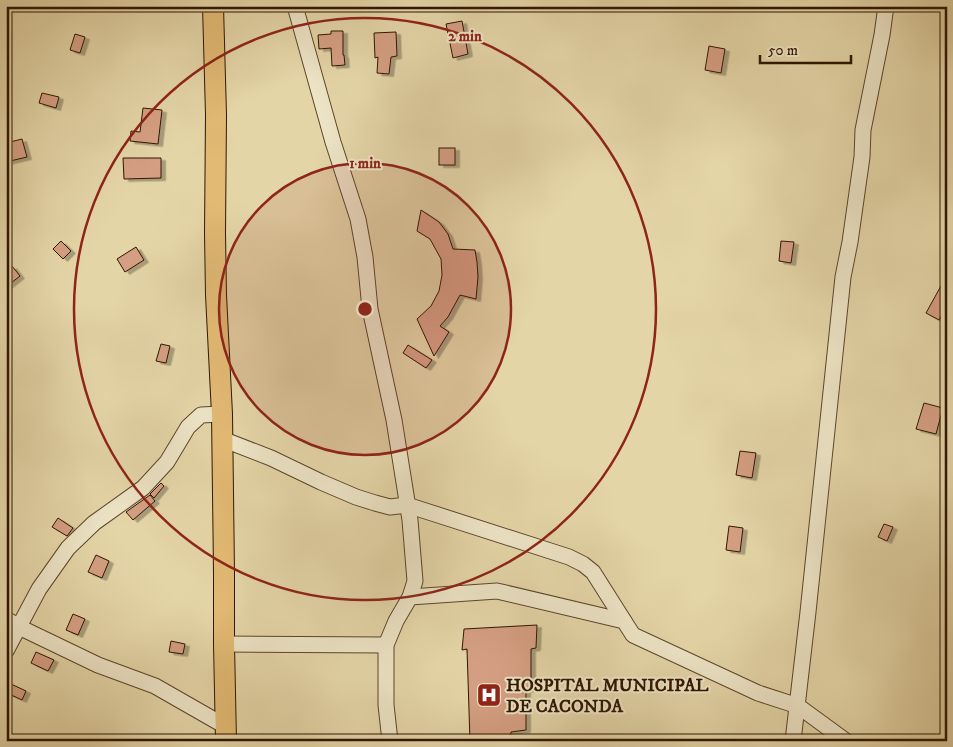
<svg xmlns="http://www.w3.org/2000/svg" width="953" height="747" viewBox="0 0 953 747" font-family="'IM FELL DW Pica',serif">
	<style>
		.building { fill: #d59f83; stroke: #2f1600; filter: url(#shadow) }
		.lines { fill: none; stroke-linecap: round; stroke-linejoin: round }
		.minor-casing { stroke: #5c462a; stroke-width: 17 }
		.major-casing { stroke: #2f1600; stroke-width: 22 }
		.minor { stroke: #ede4c6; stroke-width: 15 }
		.major { stroke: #e2ba74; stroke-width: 20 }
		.ring { fill: none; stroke: #8f2418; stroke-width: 2.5 }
		.labels { text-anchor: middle; stroke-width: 4; stroke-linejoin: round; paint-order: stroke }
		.poi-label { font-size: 18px; font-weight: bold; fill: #2f1600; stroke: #ede4c6; text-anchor: start }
		.centre { fill: #8f2418; stroke: #ede4c6; stroke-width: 2.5 }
		.ring-label { font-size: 15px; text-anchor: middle; font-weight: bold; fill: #8f2418; stroke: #ede4c6; stroke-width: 4; stroke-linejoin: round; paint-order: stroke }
	</style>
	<defs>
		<filter id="shadow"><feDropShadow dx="4.5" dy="2.5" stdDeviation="0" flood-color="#0004"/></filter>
	</defs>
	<rect width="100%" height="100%" fill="#e4d5a7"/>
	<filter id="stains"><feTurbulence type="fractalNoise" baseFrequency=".004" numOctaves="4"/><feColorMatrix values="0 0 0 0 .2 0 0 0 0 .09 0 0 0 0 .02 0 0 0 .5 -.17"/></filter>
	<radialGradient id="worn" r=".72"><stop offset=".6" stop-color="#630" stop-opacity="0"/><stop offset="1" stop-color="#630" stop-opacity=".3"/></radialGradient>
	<g class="building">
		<path d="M462,21L468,54L453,58L446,24Z"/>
		<path d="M331,31H343V55H344L345,65L332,66L331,48L319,49L318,35L331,34Z"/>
		<path d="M396,32L397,56L391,57L389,74L377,73L378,57L375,58L374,33Z"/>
		<path d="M75,34L85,37L80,53L70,50Z"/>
		<path d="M709,46L725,49L721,73L705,70Z"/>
		<path d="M42,93L59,97L56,108L39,103Z"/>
		<path d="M143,108L162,110L158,144L130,141L131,131L140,132Z"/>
		<path d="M22,139L27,157L6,162V143Z"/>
		<rect x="439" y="148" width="16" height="17"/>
		<path d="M123,158H161V178L124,179Z"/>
		<path d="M421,210L439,222L448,234L453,249L475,250L477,262L478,277L476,299L460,295L448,317L440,326L449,332L434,356L417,319L431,306L439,291L442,275L441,259L430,239L417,231Z"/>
		<path d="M61,241L71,251L63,259L53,249Z"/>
		<path d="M781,241L794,242L791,263L779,261Z"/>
		<path d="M136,247L144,260L125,272L117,259Z"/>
		<path d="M12,266L20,276L6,287V271Z"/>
		<path d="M947,275V306L939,320L926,313Z"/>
		<path d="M161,344L170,346L166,363L156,361Z"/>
		<path d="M408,345L432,360L426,368L403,353Z"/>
		<path d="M924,403L943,408L936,434L916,429Z"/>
		<path d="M740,451L756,453L752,478L736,475Z"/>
		<path d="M161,483L164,486L154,498L150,494Z"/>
		<path d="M150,495L155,501L133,520L126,512Z"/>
		<path d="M58,518L73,528L67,536L52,527Z"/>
		<path d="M884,524L893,527L887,541L878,537Z"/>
		<path d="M729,526L743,528L740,552L726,550Z"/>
		<path d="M96,555L109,561L102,578L88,572Z"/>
		<path d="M73,614L85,619L78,635L66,630Z"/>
		<path d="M537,625L536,648L531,649V689L526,690V730L511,732L510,741H470L467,649L462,650L464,629Z"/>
		<path d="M171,641L185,644L183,654L169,652Z"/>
		<path d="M36,652L54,660L48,671L31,663Z"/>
		<path d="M11,684L26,691L22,700L7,693Z"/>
	</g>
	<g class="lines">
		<defs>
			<g id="minor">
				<path d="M295,6L333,142L358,219L365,257L370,309L394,420L410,520L415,581L410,597L396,621L386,645V705L390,741"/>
				<path d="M222,439L271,458L321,482L356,497L375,503L390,507L407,505L569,557L583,564L593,572L624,621"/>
				<path d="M410,597L497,591L624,621L633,635L758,693L798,706L846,741"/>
				<path d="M6,619L19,627L98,665L155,686L225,726"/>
				<path d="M224,644L386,645"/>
				<path d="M6,651L39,589L68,548L94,523L143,488L167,462L188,427L201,415L222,414"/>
				<path d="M793,741L808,612L843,277L850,242L862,157L863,130L882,35L886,6"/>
			</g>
			<path id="major" d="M213,6L216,115L215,233L216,295L222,414L224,572V644L226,741"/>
		</defs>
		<use href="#minor" class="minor-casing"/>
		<use href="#major" class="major-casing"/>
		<use href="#minor" class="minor"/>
		<use href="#major" class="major"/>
	</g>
	<circle cx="365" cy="309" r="146" fill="#8f2418" fill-opacity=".12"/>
	<g class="ring">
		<circle cx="365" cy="309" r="146"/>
		<circle cx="365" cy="309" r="291"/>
	</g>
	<defs>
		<symbol id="hospital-square" viewBox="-11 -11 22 22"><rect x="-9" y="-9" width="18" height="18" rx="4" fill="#8f2418" stroke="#ede4c6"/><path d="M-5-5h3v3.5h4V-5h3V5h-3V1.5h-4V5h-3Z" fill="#fff"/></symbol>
	</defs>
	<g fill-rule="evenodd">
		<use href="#hospital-square" x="475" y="681" width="28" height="28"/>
	</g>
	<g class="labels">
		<g class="poi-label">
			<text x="506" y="691">HOSPITAL MUNICIPAL<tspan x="506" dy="21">DE CACONDA</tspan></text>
		</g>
	</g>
	<circle cx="365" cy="309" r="8" class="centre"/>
	<g class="ring-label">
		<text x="465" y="41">2 min</text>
		<text x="365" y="168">1 min</text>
	</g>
	<rect width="953" height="747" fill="none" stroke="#e4d5a7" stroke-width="25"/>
	<rect x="8" y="8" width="938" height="732" fill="none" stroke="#2f1600" stroke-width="2.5"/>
	<rect x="12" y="12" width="928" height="722" fill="none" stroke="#2f1600"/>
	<path d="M760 55v8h91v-8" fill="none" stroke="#2f1600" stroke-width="2.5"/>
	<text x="768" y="55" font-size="15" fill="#2f1600" stroke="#ede4c6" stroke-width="4" paint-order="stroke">50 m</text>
	<rect width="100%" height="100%" filter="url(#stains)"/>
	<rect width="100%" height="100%" fill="url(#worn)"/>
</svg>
